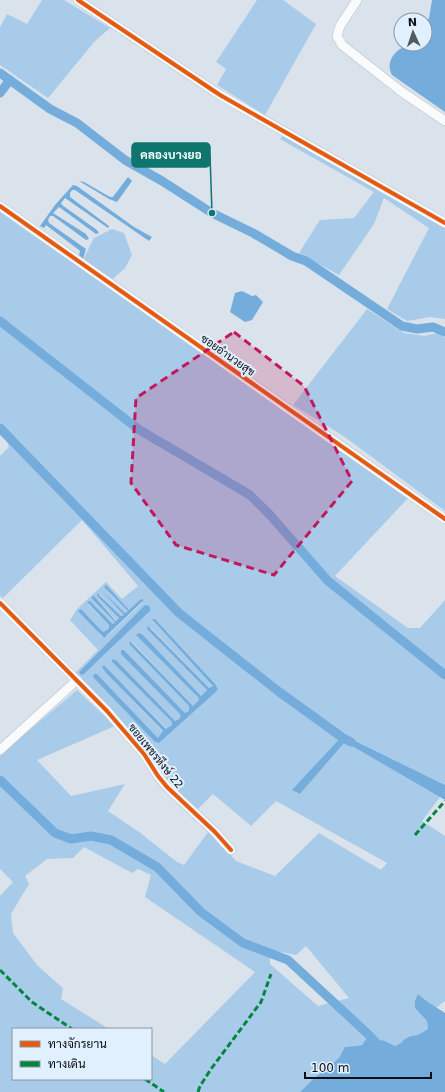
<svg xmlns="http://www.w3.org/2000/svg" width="445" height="1092" viewBox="0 0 445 1092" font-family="'DejaVu Sans',Sarabun,sans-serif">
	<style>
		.green { fill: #a9cbea; fill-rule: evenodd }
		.water { fill: #74acdc }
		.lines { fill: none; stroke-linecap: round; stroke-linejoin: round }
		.canal { stroke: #74acdc; stroke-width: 9 }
		.minor-casing { stroke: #bac0c6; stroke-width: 10 }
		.minor { stroke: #f9fbfc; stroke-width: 9 }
		.quiet { stroke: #00873e; stroke-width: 3; stroke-dasharray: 6 3; stroke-linecap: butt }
		.cycleway-casing { stroke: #e1f0fe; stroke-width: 6 }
		.cycleway { stroke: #e8590c; stroke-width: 4 }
		.marked { fill: #c2185b; fill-opacity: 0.2; stroke: #c2185b; stroke-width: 3; stroke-dasharray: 8 5; stroke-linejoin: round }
		.labels { text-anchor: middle; stroke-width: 4; stroke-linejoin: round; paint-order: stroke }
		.street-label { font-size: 11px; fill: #0a0f14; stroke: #e1f0fe }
		.leader { fill: none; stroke: #0f766e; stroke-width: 1.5 }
		.callout-dot { fill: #0f766e; stroke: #e1f0fe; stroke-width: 1.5 }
		.callout { fill: #0f766e; stroke: #0f766e; stroke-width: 1.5 }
		.callout-label { font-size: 12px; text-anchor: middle; font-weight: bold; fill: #fff }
	</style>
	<rect width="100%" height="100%" fill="#dae3eb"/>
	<g class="green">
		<path d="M42,0H64L110,28L95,41L48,98L0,65V27L7,14L27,24Z"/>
		<path d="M257,0H283L316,24L265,115L217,85L226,69L216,62Z"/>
		<path d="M287,130L445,218V319L430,317L407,321L387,309L429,228L384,198L374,224L339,275L299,253L320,220L354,218L374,192L280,139Z"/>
		<path d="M0,211L28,232L85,271L409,497L335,576L408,628H420L445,600V785L343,735L293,790L300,794L345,742L440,797L422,821L445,836V1001L436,1008L418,994L415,1008L427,1021L428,1029L418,1035L411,1036L401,1043L395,1046L385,1041L346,1047L339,1058L312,1080L300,1092H0V896L13,882L0,869V755L77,690L115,726L37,760L71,796L125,784L108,811L139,832L177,862L184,865L208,832L222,845L236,861L275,876L319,833L381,870L387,863L276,801L251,826L213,794L196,811L161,773L75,673L98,650L70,620L77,609L106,582L122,599L138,586L82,520L3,598L0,596V456L9,447L7,442L0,435ZM104,587L129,610L143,600L142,603L108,635L102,637L81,609L104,633L109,628V625L88,604H93L113,624L115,622L92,599L94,596L117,621L119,618L97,596L100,595L121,616L124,615L108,597L125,613L128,611ZM145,606H149L151,610L84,674L79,672ZM155,619L216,685L218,690L159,743L155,742L97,674L158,738L163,732L107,674L104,665L167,729L172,725V722L111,661L113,659L116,660L175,721L179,719L182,715L122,654L121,651L124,650L185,713L189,711V706L129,644L131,641L193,706L199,700L198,697L143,635L201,696L207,690L147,629L151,628L209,688L213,686ZM84,847L132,873L138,869L151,875L145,897L255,972L165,1064L151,1055V1079H13V1029H109L61,999L63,988L38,966L13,933L11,914L29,884L25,876L47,859L73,858ZM306,946L349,998L318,1006L270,964V950L296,955Z"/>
		<path d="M112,229L124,233L132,255L125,268L113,279C104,278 88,267 84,258L94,238Z"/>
		<path d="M367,309L404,333L424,336L438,333L445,338V511L342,435L293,405Z"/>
	</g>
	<g class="water">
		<path d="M432,0H445V112L392,75C385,61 395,50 408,45C413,43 420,44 425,44V24L429,18Z"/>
		<path d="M128,177L132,181L117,202L109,199L79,181L84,182L110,197H113Z"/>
		<path d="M73,185L77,186L134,227L152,237L149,241L75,190H72L70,193V197L109,226L108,228L65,198L61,203L62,205L97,230L99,233L96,234L59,207L53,213L86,234L89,239L86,240L53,216H50L48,220L49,223L86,249L83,259L79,255L80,251L79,250L46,225L44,228L40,226L55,205Z"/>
		<path d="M242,291L252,296L256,295L263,302L252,320L245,322L230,312L235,293Z"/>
		<path d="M106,585L129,610L141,599L144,600L104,638L78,611L81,609L102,631L104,632L109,628V625L87,602L90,601L113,624L115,622L92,599V596H94L116,621L119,618L97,596V593L121,616L124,615L101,590L125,613L128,611L104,587Z"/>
		<path d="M145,605L149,606L151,610L84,674L81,675L79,672Z"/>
		<path d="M152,619H155L216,685L218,690L159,743L155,742L93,677L94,674H97L158,738L163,731L107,674L102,667L104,665L166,729L172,725V722L111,661L113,659L116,660L175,721L179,719L181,715L121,654V650H124L185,713L189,711V706L129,644L130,641L193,706L199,700L198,697L136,635L139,633L143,635L201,696L207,690L147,629L148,626L209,688L213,686Z"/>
		<path d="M343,735L445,785V800L345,742L300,794L292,790Z"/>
		<path d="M418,994L428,1002L445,1013V1092H300L312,1080L339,1058L345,1047L362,1045L367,1038L385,1041L395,1046L401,1043L405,1039L411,1036L418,1035L428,1029L427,1021L415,1008V1001Z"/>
	</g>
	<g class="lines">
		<g class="canal">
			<path d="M0,73L50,109L77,123L125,160L162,181L212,213L253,233L292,256L306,261L402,326L417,329L433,327L445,332"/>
			<path d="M0,93L10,80"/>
			<path d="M0,321L138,429L250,495L270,515L328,581L445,675"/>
			<path d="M0,428L179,613L278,691L343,738L351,742"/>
			<path d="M0,780L55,833L71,839L91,836L111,840L157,867L201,912L243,943L288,960L369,1035L380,1047"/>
		</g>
		<defs>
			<g id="minor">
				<path d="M78,0L220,95L445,223"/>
				<path d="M357,0L340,26L337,36L342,45L402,92L445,121"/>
				<path d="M0,206L445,519"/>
				<path d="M0,603L107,711L144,754L158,776L167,787L215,832L231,850"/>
				<path d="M0,750L77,680"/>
			</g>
		</defs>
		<use href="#minor" class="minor-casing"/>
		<use href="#minor" class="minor"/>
		<g class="quiet">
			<path d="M415,835L445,801"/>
			<path d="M0,970L32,1002L72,1029"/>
			<path d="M145,1079L164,1092"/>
			<path d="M198,1092L200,1086L211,1069L261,1002L271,974"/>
		</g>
		<defs>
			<g id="cycleway">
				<path d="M78,0L220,95L445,223"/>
				<path d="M0,206L445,519"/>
				<path d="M0,603L107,711L144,754L158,776L167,787L215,832L231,850"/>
			</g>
		</defs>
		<use href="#cycleway" class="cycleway-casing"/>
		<use href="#cycleway" class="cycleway"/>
	</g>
	<path class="marked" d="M234,332L304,386L352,481L274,575L176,545L131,483L136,398Z"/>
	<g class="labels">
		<g class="street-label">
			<text transform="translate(228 355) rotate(35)" y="4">ซอยอำนวยสุข</text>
			<text transform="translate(156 756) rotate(51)" y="4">ซอยเพชรหึงษ์ 22</text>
		</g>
	</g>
	<path class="leader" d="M212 213L210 155"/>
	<circle class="callout-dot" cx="212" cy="213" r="4"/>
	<rect class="callout" x="132" y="143" width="78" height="24" rx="4"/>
	<g class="callout-label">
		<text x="171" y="159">คลองบางยอ</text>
	</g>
	<rect x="12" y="1028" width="140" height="52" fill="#e1f0fe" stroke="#8b96a0"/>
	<rect x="20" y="1041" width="20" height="6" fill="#e8590c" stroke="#8b96a0"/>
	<text x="48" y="1048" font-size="12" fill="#0a0f14">ทางจักรยาน</text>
	<rect x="20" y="1061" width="20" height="6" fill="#00873e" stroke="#8b96a0"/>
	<text x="48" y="1068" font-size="12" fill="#0a0f14">ทางเดิน</text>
	<g transform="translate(413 32) rotate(357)"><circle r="19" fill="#e1f0fe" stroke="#8b96a0"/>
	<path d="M0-3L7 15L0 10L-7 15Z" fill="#53595f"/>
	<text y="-6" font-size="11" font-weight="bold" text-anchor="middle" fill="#0a0f14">N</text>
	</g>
	<path d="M305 1072v6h126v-6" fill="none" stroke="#0a0f14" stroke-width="2"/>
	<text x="311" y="1072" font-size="12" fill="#0a0f14" stroke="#e1f0fe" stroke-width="3" paint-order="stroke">100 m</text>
</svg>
